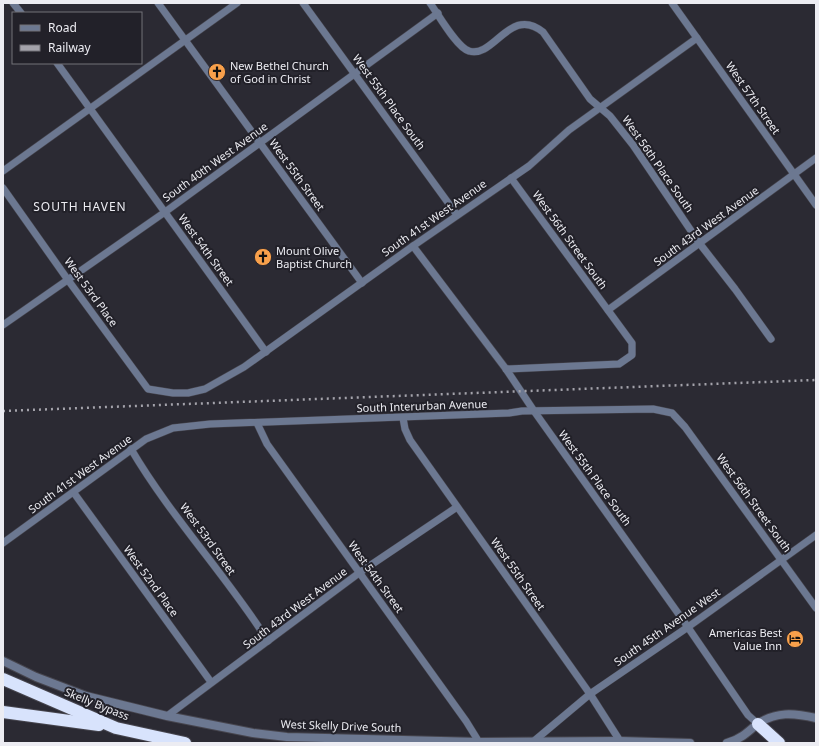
<svg xmlns="http://www.w3.org/2000/svg" width="819" height="746" viewBox="0 0 819 746" font-family="'Noto Sans',sans-serif">
	<style>
		.lines { fill: none; stroke-linecap: round; stroke-linejoin: round }
		.minor-casing { stroke: #46454e; stroke-width: 8 }
		.tertiary-casing { stroke: #46454e; stroke-width: 10 }
		.motorway-casing { stroke: #46454e; stroke-width: 14 }
		.minor { stroke: #6c7891; stroke-width: 7 }
		.tertiary { stroke: #6c7891; stroke-width: 8 }
		.motorway { stroke: #d8e3fc; stroke-width: 12 }
		.rail { stroke: #a4a3ab; stroke-width: 2.5; stroke-dasharray: 2 4; stroke-linecap: butt }
		.labels { text-anchor: middle; stroke-width: 4; stroke-linejoin: round; paint-order: stroke }
		.poi-label { font-size: 11px; fill: #ececf2; stroke: #222129; text-anchor: start }
		.street-label { font-size: 11px; fill: #ececf2; stroke: #222129 }
		.neighbourhood-label { font-size: 12px; letter-spacing: 1px; fill: #ececf2; stroke: #222129 }
	</style>
	<rect width="100%" height="100%" fill="#2b2a33"/>
	<g class="lines">
		<defs>
			<g id="minor">
				<path d="M13,3L21,13"/>
				<path d="M158,3L362,283"/>
				<path d="M303,3L457,215"/>
				<path d="M430,3C438,14 457,48 469,51C494,59 510,5 543,32L590,99L610,116L633,145L700,244L735,289L771,339"/>
				<path d="M672,3L816,205"/>
				<path d="M57,63L266,352"/>
				<path d="M3,171L237,3"/>
				<path d="M3,188L68,280L148,389L173,393H188L205,389L244,367L413,246L529,166L569,130L697,38"/>
				<path d="M413,246L506,369L534,411L685,623L748,715L758,724"/>
				<path d="M608,310L816,158"/>
				<path d="M3,325L165,212L438,13"/>
				<path d="M506,369L619,364L632,355V343L511,178"/>
				<path d="M403,418L405,429L410,440L590,694L620,741"/>
				<path d="M257,423L267,444L466,721L479,742"/>
				<path d="M131,449C171,517 226,575 268,641"/>
				<path d="M74,493L211,682"/>
				<path d="M3,543L146,439L173,428L210,424L509,413L522,411L653,409L672,413L685,427L816,608"/>
				<path d="M167,716L359,573L457,507"/>
				<path d="M534,741L590,694L688,627L816,535"/>
			</g>
			<g id="tertiary">
				<path d="M3,661L36,677L86,696L167,716L253,733L287,737L479,742L620,741L690,743"/>
				<path d="M727,743C739,740 747,733 756,725C776,711 794,713 816,718"/>
			</g>
			<g id="motorway">
				<path d="M3,679L116,728L185,743"/>
				<path d="M3,712L99,725"/>
				<path d="M758,724L779,743"/>
			</g>
		</defs>
		<use href="#minor" class="minor-casing"/>
		<use href="#tertiary" class="tertiary-casing"/>
		<use href="#motorway" class="motorway-casing"/>
		<use href="#minor" class="minor"/>
		<use href="#tertiary" class="tertiary"/>
		<use href="#motorway" class="motorway"/>
		<path class="rail" d="M3,411L816,380"/>
	</g>
	<defs>
		<symbol id="church-disc" viewBox="-11 -11 22 22"><circle r="9.5" fill="#f8a04b" stroke="#222129"/><path d="M-1.2-6h2.4v3.5h3.3v2.4h-3.3V6h-2.4V-.1h-3.3v-2.4h3.3Z" fill="#111"/></symbol>
		<symbol id="hotel-disc" viewBox="-11 -11 22 22"><circle r="9.5" fill="#f8a04b" stroke="#222129"/><path d="M-6-4.5h1.5V1H6V5H4.5V3h-9V5H-6ZM-4 0a1.8 1.8 0 1 1 3.6 0ZM.5 0V-2.5h3Q6-2.5 6 0Z" fill="#111"/></symbol>
	</defs>
	<g fill-rule="evenodd">
		<use href="#church-disc" x="207" y="62" width="20" height="20"/>
		<use href="#church-disc" x="253" y="247" width="20" height="20"/>
		<use href="#hotel-disc" x="785" y="629" width="20" height="20"/>
	</g>
	<g class="labels">
		<g class="poi-label">
			<text x="230" y="70">New Bethel Church<tspan x="230" dy="13">of God in Christ</tspan></text>
			<text x="276" y="255">Mount Olive<tspan x="276" dy="13">Baptist Church</tspan></text>
			<text x="782" y="637" text-anchor="end">Americas Best<tspan x="782" dy="13">Value Inn</tspan></text>
		</g>
		<g class="street-label">
			<text transform="translate(753 98) rotate(55)" y="4">West 57th Street</text>
			<text transform="translate(389 102) rotate(54)" y="4">West 55th Place South</text>
			<text transform="translate(215 162) rotate(-36)" y="4">South 40th West Avenue</text>
			<text transform="translate(658 164) rotate(55)" y="4">West 56th Place South</text>
			<text transform="translate(297 175) rotate(54)" y="4">West 55th Street</text>
			<text transform="translate(434 218) rotate(-35)" y="4">South 41st West Avenue</text>
			<text transform="translate(706 226) rotate(-36)" y="4">South 43rd West Avenue</text>
			<text transform="translate(570 240) rotate(54)" y="4">West 56th Street South</text>
			<text transform="translate(206 250) rotate(54)" y="4">West 54th Street</text>
			<text transform="translate(91 292) rotate(54)" y="4">West 53rd Place</text>
			<text transform="translate(422 406) rotate(-2)" y="4">South Interurban Avenue</text>
			<text transform="translate(80 474) rotate(-36)" y="4">South 41st West Avenue</text>
			<text transform="translate(595 478) rotate(54)" y="4">West 55th Place South</text>
			<text transform="translate(754 503) rotate(54)" y="4">West 56th Street South</text>
			<text transform="translate(208 539) rotate(54)" y="4">West 53rd Street</text>
			<text transform="translate(518 574) rotate(55)" y="4">West 55th Street</text>
			<text transform="translate(376 577) rotate(54)" y="4">West 54th Street</text>
			<text transform="translate(151 581) rotate(54)" y="4">West 52nd Place</text>
			<text transform="translate(295 608) rotate(-37)" y="4">South 43rd West Avenue</text>
			<text transform="translate(667 627) rotate(-35)" y="4">South 45th Avenue West</text>
			<text transform="translate(97 704) rotate(22)" y="4">Skelly Bypass</text>
			<text transform="translate(341 726) rotate(2)" y="4">West Skelly Drive South</text>
		</g>
		<g class="neighbourhood-label">
			<text x="80" y="211">SOUTH HAVEN</text>
		</g>
	</g>
	<rect width="819" height="746" fill="none" stroke="#ececf2" stroke-width="8"/>
	<rect x="12" y="12" width="130" height="52" fill="#222129" stroke="#737279"/>
	<rect x="20" y="25" width="20" height="6" fill="#6c7891" stroke="#737279"/>
	<text x="48" y="32" font-size="12" fill="#ececf2">Road</text>
	<rect x="20" y="45" width="20" height="6" fill="#a4a3ab" stroke="#737279"/>
	<text x="48" y="52" font-size="12" fill="#ececf2">Railway</text>
</svg>
